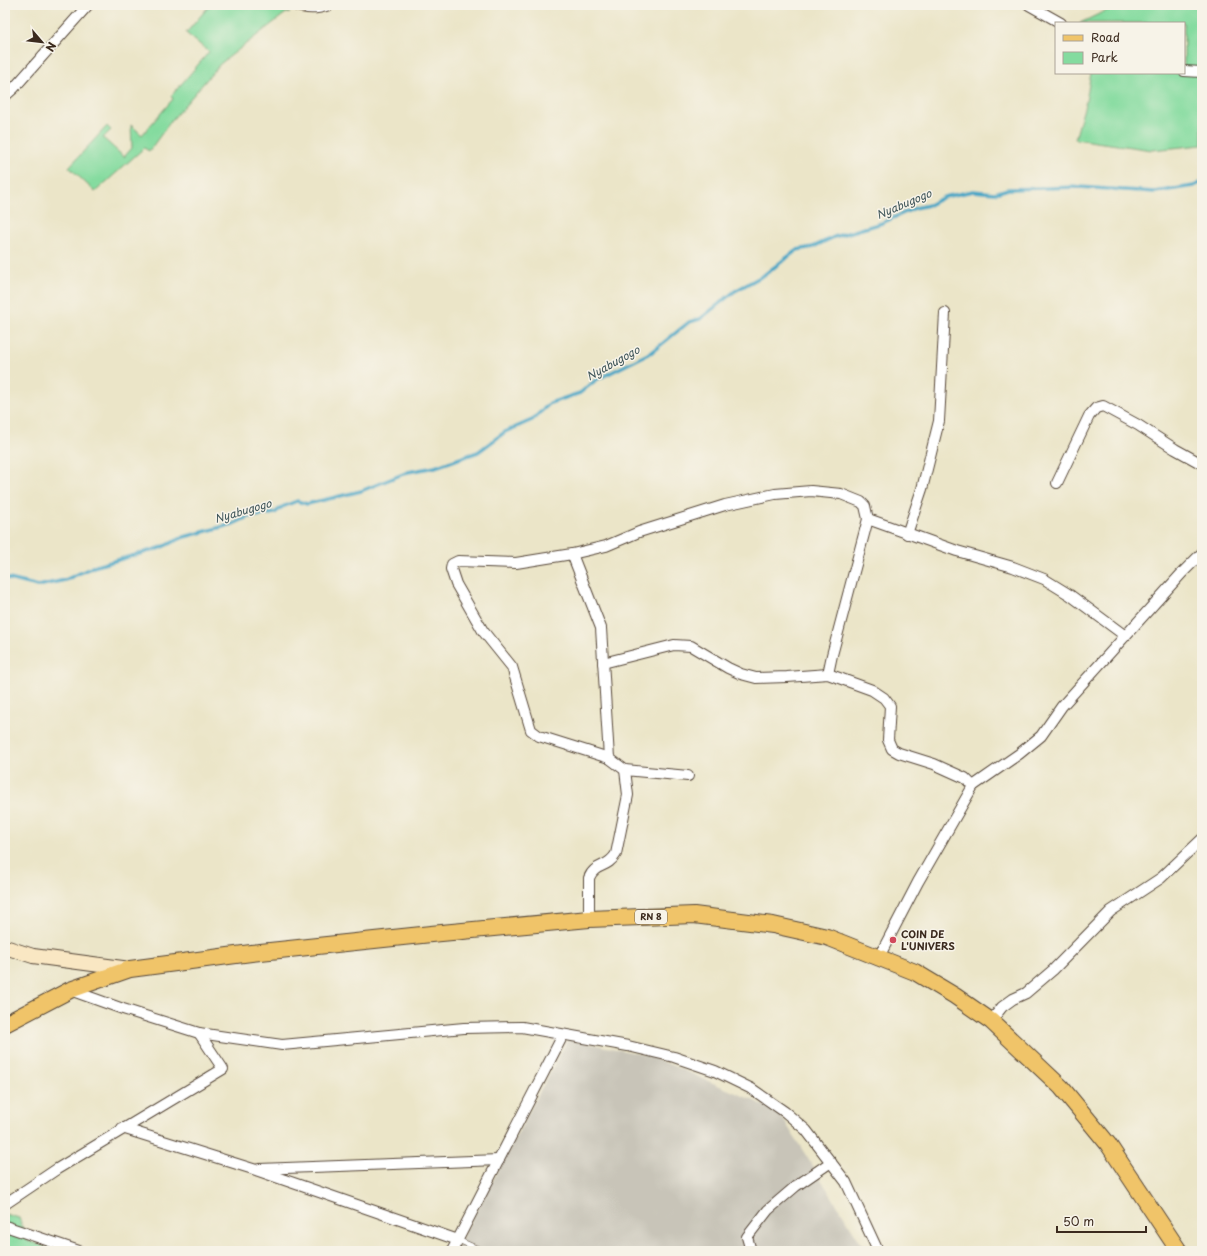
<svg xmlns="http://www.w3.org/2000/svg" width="1207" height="1256" viewBox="0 0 1207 1256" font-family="'Playpen Sans',sans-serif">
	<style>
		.industrial { fill: #c8c4b8 }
		.green { fill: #84db9f; stroke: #60825e }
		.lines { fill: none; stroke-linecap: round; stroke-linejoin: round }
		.stream { stroke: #47a6c6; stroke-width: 3.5 }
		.lane-casing { stroke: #554638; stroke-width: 6 }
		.street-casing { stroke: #554638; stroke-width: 12 }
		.secondary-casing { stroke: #554638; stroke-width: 16 }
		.primary-casing { stroke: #554638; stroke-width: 18 }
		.lane { stroke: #fff; stroke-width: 5 }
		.street { stroke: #fff; stroke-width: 10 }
		.secondary { stroke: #f9e7c3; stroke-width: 14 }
		.primary { stroke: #f0c469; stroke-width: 16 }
		.poi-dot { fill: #d1495b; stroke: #f7f3e8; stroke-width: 1.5 }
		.labels { text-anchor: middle; stroke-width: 3; stroke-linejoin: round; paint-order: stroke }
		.shield { fill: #f7f3e8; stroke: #73665b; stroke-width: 1 }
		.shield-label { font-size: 9px; font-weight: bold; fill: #3b2a1e }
		.poi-label { font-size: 10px; font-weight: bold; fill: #3b2a1e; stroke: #f7f3e8; text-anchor: start }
		.water-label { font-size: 11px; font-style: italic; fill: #3f5559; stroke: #f7f3e8 }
	</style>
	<rect width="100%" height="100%" fill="#f7f3e8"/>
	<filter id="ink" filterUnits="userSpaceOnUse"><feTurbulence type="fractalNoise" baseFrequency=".025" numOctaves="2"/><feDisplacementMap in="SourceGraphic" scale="8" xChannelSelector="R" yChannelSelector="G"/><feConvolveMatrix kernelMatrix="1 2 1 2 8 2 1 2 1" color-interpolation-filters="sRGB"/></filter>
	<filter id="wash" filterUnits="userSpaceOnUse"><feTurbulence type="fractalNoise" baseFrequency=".012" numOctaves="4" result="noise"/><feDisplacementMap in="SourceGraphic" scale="16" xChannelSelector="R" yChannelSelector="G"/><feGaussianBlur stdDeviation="0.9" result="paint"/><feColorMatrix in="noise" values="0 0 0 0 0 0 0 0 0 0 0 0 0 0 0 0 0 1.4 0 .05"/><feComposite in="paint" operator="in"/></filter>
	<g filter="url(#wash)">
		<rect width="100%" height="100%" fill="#ebe5c8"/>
		<path class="industrial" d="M568,1039L650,1056L778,1111L866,1251H455Z"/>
		<g class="green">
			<path d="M210,5H282L290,13H286L220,64L171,121L149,151L144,148L95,192L69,167L107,126L111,130L103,138L124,157L132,148L131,125L142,135L173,99L171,96L209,52L186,33Z"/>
			<path d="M1118,5H1202V145L1152,150L1075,139L1086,101L1091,73H1184V23H1080Z"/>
			<path d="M5,1214L19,1218L28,1241L60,1251H5Z"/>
		</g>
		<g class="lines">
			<path class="stream" d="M5,578L38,586L65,580L93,567L160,548L184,537L233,524L248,517L275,513L282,507L297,501L307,504L361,491L408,472L435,467L478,452L505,432L532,420L550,403L580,393L596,380L652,352L689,322L700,319L735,291L764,275L797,250L813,247L834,237L882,223L915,208L929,205L944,197L973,191L995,193L1008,189L1079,187L1155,192L1194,186L1202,182"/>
		</g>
	</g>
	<g filter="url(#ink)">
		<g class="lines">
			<defs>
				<path id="lane" d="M458,1240L483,1251"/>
				<g id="street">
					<path d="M295,5C307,10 318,9 329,5"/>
					<path d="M1029,5L1061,23"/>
					<path d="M1184,71L1202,72"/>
					<path d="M5,96L14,88L88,5"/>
					<path d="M1057,483L1089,416L1096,408L1103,406L1138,425L1175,449L1202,464"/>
					<path d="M907,534L922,489L939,421L945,313"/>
					<path d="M572,554L516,563L458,561L452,564L451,569L456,584L483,631L512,667L531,730L539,736L609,758L625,770L688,776"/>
					<path d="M603,663L674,645L691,646L728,668L741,674L756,678L787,677L828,674L872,690L884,698L890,706L888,740L892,749L899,753L934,764L965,778L973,786"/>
					<path d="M828,674L832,655L868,519L957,551L1013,567L1044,579L1070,595L1124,635"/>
					<path d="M609,758L601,628L572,554L606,546L639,532L725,505L775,494L811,491L841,494L861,502L865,506L868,519"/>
					<path d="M589,919V878C595,863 607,869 616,854L628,795L625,770"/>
					<path d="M879,957L918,882L973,786L1019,754L1041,736L1062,706L1182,573L1202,553"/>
					<path d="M70,990L123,1009L199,1033L282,1045L464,1028L522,1027L628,1046L674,1057L715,1071L752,1089L785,1112L806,1130L846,1182L878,1251"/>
					<path d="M991,1021L1002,1007L1013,999L1026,993L1053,970L1111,911L1161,878L1202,839"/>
					<path d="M122,1128L253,1169L458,1240"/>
					<path d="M259,1169L499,1160"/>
					<path d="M5,1204L57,1169L223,1069L199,1033"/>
					<path d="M5,1226L79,1251"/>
					<path d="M452,1251L563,1035"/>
					<path d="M751,1251L747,1237L768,1210L796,1186L831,1162"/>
				</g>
				<path id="secondary" d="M5,947L33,956L130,969"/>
				<path id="primary" d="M5,1024L70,990L130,969L251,953L431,934L589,919L694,915L773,925L827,937L915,972L955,996L991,1021L1061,1087L1108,1144L1179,1251"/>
			</defs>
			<use href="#lane" class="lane-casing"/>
			<use href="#street" class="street-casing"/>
			<use href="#secondary" class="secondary-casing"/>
			<use href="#primary" class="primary-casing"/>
			<use href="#lane" class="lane"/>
			<use href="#street" class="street"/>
			<use href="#secondary" class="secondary"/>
			<use href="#primary" class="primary"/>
		</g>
	</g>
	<circle class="poi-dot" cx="893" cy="940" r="4"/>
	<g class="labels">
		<rect class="shield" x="635" y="910" width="32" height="14" rx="3"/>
		<g class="shield-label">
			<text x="651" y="920">RN 8</text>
		</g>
		<g class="poi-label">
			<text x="901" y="938">COIN DE<tspan x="901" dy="12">L'UNIVERS</tspan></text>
		</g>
		<g class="water-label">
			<text transform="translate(904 204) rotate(-23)" y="4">Nyabugogo</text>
			<text transform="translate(613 363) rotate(-29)" y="4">Nyabugogo</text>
			<text transform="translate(243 511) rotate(-16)" y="4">Nyabugogo</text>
		</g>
	</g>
	<rect width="1207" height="1256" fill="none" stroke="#f7f3e8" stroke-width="20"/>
	<rect x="1055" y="22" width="130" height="52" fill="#f7f3e8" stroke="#aca397"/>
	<rect x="1063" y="35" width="20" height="6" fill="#f0c469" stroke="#aca397"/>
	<text x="1091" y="42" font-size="12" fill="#3b2a1e">Road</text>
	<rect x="1063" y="52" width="20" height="12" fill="#84db9f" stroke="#aca397"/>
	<text x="1091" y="62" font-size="12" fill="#3b2a1e">Park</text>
	<g transform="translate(42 42) rotate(118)" stroke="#f7f3e8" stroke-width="3" paint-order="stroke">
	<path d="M0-3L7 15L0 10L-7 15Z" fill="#3b2a1e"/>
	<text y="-6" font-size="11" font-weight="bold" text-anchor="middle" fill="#3b2a1e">N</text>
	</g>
	<path d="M1057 1226v6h89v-6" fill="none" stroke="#3b2a1e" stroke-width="2"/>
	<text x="1063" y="1226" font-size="12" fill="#3b2a1e" stroke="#f7f3e8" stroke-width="3" paint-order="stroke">50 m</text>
</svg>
